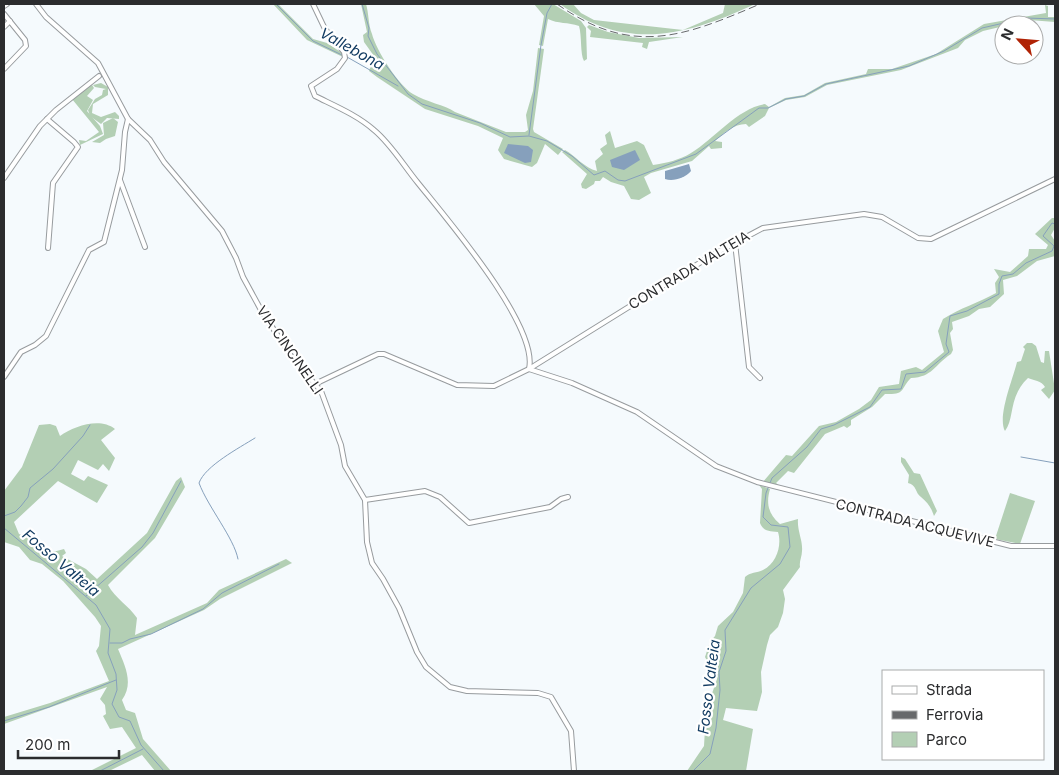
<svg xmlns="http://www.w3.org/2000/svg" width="1059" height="775" viewBox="0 0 1059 775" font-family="Inter,sans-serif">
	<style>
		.green { fill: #b3cfb4 }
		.water { fill: #86a0bc }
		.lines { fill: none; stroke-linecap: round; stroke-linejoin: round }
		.stream { stroke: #86a0bc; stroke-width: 1 }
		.minor-casing { stroke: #979b9e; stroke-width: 6 }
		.minor { stroke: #fff; stroke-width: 4 }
		.rail { stroke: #67696b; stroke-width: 1; stroke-dasharray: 8 4; stroke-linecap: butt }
		.labels { text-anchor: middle; stroke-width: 4.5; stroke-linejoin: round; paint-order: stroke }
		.street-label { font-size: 14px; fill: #2b2c2e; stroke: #fff }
		.water-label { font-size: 15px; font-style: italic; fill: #133c62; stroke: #fff }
	</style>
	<rect width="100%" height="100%" fill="#f5fafd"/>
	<g class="green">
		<path d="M273,4H278L313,39L327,43L342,53L343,57L307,40Z"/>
		<path d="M361,4H366C369,14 368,24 372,34C376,50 399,86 413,94C426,102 445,105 455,112L506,132H525L528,130L526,115L533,91L538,48L544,49L533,129L534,132L563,149L558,155L545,144L537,163L532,167L504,159L498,150L503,138L478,126L425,109L377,77L369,71L372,63H379L364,42L363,35L367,32Z"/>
		<path d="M534,4H553L581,21L586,28L587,59L584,61C580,54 582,36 579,26C568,22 558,24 548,19L543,46L539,45L544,16Z"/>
		<path d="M560,4H573L581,13L594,20L683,30L723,13L725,4H755C687,36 625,52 560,4Z"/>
		<path d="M1045,5L1048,6V17H1055V22L1029,20L983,31L965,40L958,48L901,70L827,85L805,97L786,100L769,108L765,116L749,127L746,124C734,124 724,133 715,141L722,142V148L711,149L709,146L692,161L651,173L644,177L651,193L639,200L631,199L624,186L611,182L603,177L600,181H595L594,184L586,189L582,188L581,184L587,174L562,152L565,150C576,156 584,168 597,171L595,161L603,154L600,149L607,144L605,135L610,131L615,148L637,141L644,145L653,165C666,163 680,160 691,153C714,139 738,108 765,104L769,107L785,98L804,95L825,83L866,74L868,69H892L936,54L984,24L1046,13Z"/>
		<path d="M589,25L608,32L639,38L683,37L649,42L647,49L642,47L643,43L590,37L591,31L587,27Z"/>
		<path d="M101,83L108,87V95L93,104L92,113L101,117L115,112L119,116V119L107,118L101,124L90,116L88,110L95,99L102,95L103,90L106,89L95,87L93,85Z"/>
		<path d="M92,85L94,88L87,96L93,100L87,111L100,126L103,134L80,145L79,140L86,141L99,132L72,99Z"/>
		<path d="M113,118L118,122L115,136L106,139L100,143L92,142L104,135L103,123Z"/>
		<path d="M1052,218H1055V228L1051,235L1055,241V256L1037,261L1017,276L1003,280L1004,294L990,307L979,309L969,316L952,322L953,329L950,333L953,350L951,354C934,365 933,377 911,378C900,389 906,395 885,394L872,407L851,420V425L847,428L844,426L825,434L794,473L788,471L776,483L783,489L762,483L786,455L792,456L819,426L836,422L859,409L871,400L879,387L899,384L901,371L916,367L922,370L944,352L938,331L943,319C960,308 978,303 996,293L995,283L999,277L994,269L1010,272L1028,256L1029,249H1046L1048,245L1035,234Z"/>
		<path d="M1027,343H1032L1036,346L1041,362L1044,363L1045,351H1049L1055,390L1049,399L1041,390L1045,387C1042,381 1033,380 1028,378C1008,397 1015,418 1005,431C997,417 1013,379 1017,362L1021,361L1025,349L1023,347Z"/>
		<path d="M50,424L56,426L60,436C74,426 100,417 115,429L101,440L115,458L109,471L103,464L98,470L78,460L71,474L84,481L88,476L108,485L97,503L58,481L14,522L19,534C44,542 29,559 64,549L66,553L62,556L86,569L97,579L147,533L176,481L181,477L185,487L155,538L108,585C115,598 129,606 137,618L135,635L207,603L219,590L286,559L292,563L220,599L204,610L118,649C125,666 134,683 122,700L126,710L135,713L143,739L171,771H155L142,755L109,771H90L136,748L122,727L110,729L103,716L106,714L105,705L100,699L107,687L4,724V717L50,703L109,681L96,651L99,646L101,626L95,617L63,581L42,564L30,560L19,547L4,542V491L22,467L39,425Z"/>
		<path d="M901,457L905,459L914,473L920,474L937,511L934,516C931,507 928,503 921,497C915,493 917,485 908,483L909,475L901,462Z"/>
		<path d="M759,485L770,489C766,503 768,514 780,524L798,519C797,531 803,540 802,551C802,557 799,561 800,567L783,590L785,599L783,613L778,627L770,635L767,645L761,672L762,692L757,711L726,708L723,720L753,729L746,771H687L704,746L706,711L717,679L705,657L710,642L715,636L718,626L733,612L743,593L745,577C750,572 757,573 763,570C777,563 782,545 778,532C769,531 764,532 760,523L762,489Z"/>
		<path d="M1010,493L1035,501L1020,544L995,539Z"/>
	</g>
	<g class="water">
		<path d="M508,144L528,146L533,150L531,162L525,163L504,153Z"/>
		<path d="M635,150L640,160L624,170L612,167L610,160Z"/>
		<path d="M689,164L691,171C685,178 673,182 665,179V171Z"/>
	</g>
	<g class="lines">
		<g class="stream">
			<path d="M276,4L313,41L344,56"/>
			<path d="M362,4L369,28L368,36L377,54L408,94L422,104L480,123L510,137L529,136L547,141L572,156L594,175L605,171L618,180L625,181L696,154L759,108H768L786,99L804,96L826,84L909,66L944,51L982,28L1026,18L1055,19"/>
			<path d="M347,57L398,86"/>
			<path d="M529,135L541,45L547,13L552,4"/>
			<path d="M1021,457L1055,463"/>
			<path d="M4,516L15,512L21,506L28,497L30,488L53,469L83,436L90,425"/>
			<path d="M4,528L96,605L110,629L108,653L116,674L117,690L112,704L119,717L130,721L141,745L164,771"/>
			<path d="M238,559C234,538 208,507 199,483C205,466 239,448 255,438"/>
			<path d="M86,596L142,547L153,533L181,481"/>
			<path d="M110,643H122L130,639L151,634L203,609L222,593L279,564"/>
			<path d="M4,721L49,707L116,680"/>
			<path d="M100,771L143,749"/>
			<path d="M693,771L710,754L716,728L720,690L719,672L726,651L725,630L751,588L780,564L790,547L788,527L771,525L763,517L766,493L772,478L807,447L821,429L834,425L870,407L882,390L901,389L906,374L925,372L949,352L946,344L950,316L967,311L999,294V284L1002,276L1013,274L1026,263L1052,251L1054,246L1043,236L1052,223L1055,224"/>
		</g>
		<defs>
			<g id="minor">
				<path d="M36,4L46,17L98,63L128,119L150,140L164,162L222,231L236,258L243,277L261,310L293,359L321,391L341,445L345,466L365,500L367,542L372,563L383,579L399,608L417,652L426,667L450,687L467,691L538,693L551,697L571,731L574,771"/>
				<path d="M313,4L325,29L344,52L345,58L337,69L311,86L315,96C335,106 357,115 374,130C391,144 404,166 418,183C446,218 539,326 529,369L572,383L637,412L716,466L757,482L1011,546H1055"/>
				<path d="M4,6L7,4"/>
				<path d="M4,14L25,40L26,46L4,69"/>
				<path d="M4,27L10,21"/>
				<path d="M47,119L74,142L78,147L53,183L48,248"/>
				<path d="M4,178L40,126L56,110L99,76"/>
				<path d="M120,180L145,247"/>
				<path d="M735,243L749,367L760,378"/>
				<path d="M4,377L21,352L35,345L46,336L89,250L104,242L122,170L125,132L128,119"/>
				<path d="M317,383L378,354H384L457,385L494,386L529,369L714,254L763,228L864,214L882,217L918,238L931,239L1055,179"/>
				<path d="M365,500L425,491L440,497L469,523L550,507L561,499L568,497"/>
			</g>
		</defs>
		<use href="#minor" class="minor-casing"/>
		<use href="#minor" class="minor"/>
		<path class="rail" d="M557,4C632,57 683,37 760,4"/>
	</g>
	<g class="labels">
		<g class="street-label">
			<text transform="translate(689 270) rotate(-31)" y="5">CONTRADA VALTEIA</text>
			<text transform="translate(290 350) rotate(55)" y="5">VIA CINCINELLI</text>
			<text transform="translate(915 523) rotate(14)" y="5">CONTRADA ACQUEVIVE</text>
		</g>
		<g class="water-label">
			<text transform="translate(352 49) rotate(29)" y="5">Vallebona</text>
			<text transform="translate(61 563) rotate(40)" y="5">Fosso Valteia</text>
			<text transform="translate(709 687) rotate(-83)" y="5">Fosso Valteia</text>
		</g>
	</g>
	<rect width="1059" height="775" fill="none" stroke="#2b2c2e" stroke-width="10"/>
	<rect x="882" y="670" width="162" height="90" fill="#ffffff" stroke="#aaabab"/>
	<rect x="892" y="686" width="25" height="8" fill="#ffffff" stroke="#aaabab"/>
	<text x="926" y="695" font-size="15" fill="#2b2c2e">Strada</text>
	<rect x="892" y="711" width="25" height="8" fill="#67696b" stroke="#aaabab"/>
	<text x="926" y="720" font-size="15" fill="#2b2c2e">Ferrovia</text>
	<rect x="892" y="732" width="25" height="15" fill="#b3cfb4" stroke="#aaabab"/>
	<text x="926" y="745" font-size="15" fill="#2b2c2e">Parco</text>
	<g transform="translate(1019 40) rotate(296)"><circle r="24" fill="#ffffff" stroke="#aaabab"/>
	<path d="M0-4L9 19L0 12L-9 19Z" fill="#b02305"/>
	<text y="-8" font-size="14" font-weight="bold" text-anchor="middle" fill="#2b2c2e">N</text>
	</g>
	<path d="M18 750v8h101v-8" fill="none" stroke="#2b2c2e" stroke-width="2.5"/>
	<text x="25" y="750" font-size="15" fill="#2b2c2e" stroke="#ffffff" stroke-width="4" paint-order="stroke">200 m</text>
</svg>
